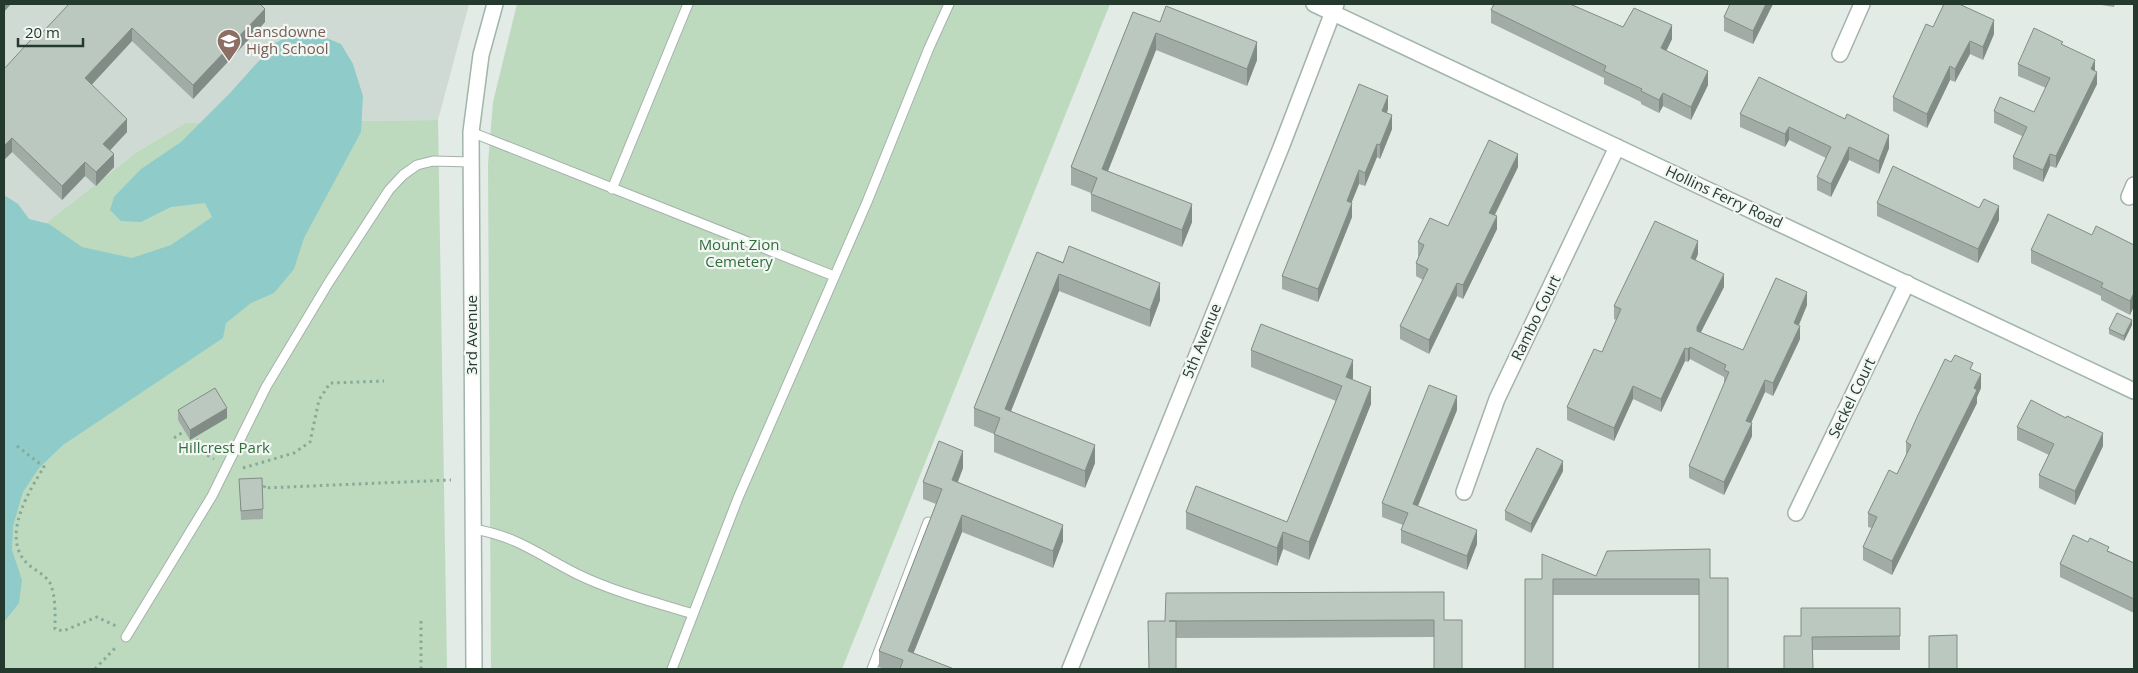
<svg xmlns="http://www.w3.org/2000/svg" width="2138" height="673" viewBox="0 0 2138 673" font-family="'Open Sans',sans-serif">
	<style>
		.built { fill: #d0dad4 }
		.green { fill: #bddabf }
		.water { fill: #8fcbc8 }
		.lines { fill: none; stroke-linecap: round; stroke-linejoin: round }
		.lane-casing { stroke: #a5b2ab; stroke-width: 11 }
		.street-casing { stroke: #a5b2ab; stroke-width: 18 }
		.secondary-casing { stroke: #a2b5aa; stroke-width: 18 }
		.path { stroke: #85ab98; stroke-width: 3; stroke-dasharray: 2.5 4; stroke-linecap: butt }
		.lane { stroke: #fff; stroke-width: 9 }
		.street { stroke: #fff; stroke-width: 15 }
		.secondary { stroke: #fff; stroke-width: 15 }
		.wall { fill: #a0aca5 }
		.shaded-wall { fill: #828c86 }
		.building { fill: #bac8c0; stroke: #828c86 }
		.labels { text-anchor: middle; stroke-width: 4.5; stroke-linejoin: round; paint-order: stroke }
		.education-label { font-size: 15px; fill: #785e54; stroke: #f2f7f4; text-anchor: start }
		.street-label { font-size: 15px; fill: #243a2f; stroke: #f2f7f4 }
		.park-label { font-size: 15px; fill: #326d3c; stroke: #f2f7f4 }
	</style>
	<rect width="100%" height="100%" fill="#e2ebe5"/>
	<path class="built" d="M4,4H469L438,120L187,123L137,152L41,227L4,199Z"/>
	<g class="green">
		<path d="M517,4H1110L842,669H491L488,164L493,102Z"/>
		<path d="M438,120L447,669H4V199L41,227L137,152L186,123Z"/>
	</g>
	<path class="water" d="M297,32L314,33L341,44L353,64L363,96L361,132L304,238L294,269L274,293L251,303L226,323L223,338L63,445L39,468L23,492L13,526L12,550L22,580L19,603L4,622V195L18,204L29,219L49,224L82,247L132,258L171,245L212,217L205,203L171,207L141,222L121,221L110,210L114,197L141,169L181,142L230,93L275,43Z"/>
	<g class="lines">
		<defs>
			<g id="lane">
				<path d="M471,132L834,276"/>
				<path d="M612,189L688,4"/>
				<path d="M473,529C517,536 539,555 577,574C614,592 654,602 693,614"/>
				<path d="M126,637L212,496L266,387L329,282L389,190L403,175L417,165L433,161L471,162"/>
				<path d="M672,669L738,498L867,202L929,48L949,4"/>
				<path d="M872,669L928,522"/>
			</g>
			<g id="street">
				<path d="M1840,54L1862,4"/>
				<path d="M2129,197L2134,185"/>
				<path d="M1464,492L1497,399L1617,147"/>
				<path d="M1796,513L1907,283"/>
				<path d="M1070,669L1282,145L1336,4"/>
			</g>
			<g id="secondary">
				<path d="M1314,4L2134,391"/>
				<path d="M474,669L471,132L481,55L495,4"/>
			</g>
		</defs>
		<use href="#lane" class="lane-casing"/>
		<use href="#street" class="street-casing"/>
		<use href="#secondary" class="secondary-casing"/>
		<g class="path">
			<path d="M193,434L205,454L214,459"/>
			<path d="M174,438L186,430"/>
			<path d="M17,446L44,467C29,491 3,533 24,560C31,569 44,573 50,583C56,596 55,615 55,629L63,631L97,617L116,626"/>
			<path d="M243,468L294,453L310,442L319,400L330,383L384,381"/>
			<path d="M259,485H265L264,488L451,480"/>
			<path d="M95,669L117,646"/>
			<path d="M421,669V621"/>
		</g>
		<use href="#lane" class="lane"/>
		<use href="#street" class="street"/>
		<use href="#secondary" class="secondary"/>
	</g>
	<g class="wall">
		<path d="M69,4L265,22L193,99L132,41L91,85L127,132L110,150L114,167L96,186L85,176L62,200L12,152L4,160V69L41,34Z"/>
		<path d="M1730,4H1773L1753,44L1724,31V17Z"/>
		<path d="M2095,4H2115L2114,7Z"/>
		<path d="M1491,10L1623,27L1672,39L1666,51L1708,85L1691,120L1663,106L1659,113L1641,104V102L1604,84V78L1491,23Z"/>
		<path d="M1133,12L1257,60L1247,86L1156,50L1108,171L1192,222L1182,247L1091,211V193L1071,185V167Z"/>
		<path d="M1933,27L1994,34L1983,60L1970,54L1955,82L1950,80L1927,128L1893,111V97Z"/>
		<path d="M2063,45L2095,70L2097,84L2056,168L2050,166L2043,182L2013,169V157L2022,136L1994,123V111L2034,112L2046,88L2018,76V64Z"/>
		<path d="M1388,109L1387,113L1392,129L1380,159L1377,157L1365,186L1359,184L1351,203L1352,217L1318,302L1282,289V276Z"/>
		<path d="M1740,114L1889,148L1879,174L1849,160L1831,197L1817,190V177L1826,158L1789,140L1785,147L1740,127Z"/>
		<path d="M1518,167L1495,215L1497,229L1463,299L1457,296L1429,354L1400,339V326L1423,280L1416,276V263L1419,256H1418V242L1448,226Z"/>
		<path d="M1877,203L1979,208L1999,220L1978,263L1877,216Z"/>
		<path d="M2092,235L2134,245V306L2130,315L2101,300V296L2031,263V250Z"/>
		<path d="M1037,252L1160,300L1150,327L1059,291L1011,411L1095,463L1085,488L994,452V434L974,426V408Z"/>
		<path d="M1698,254L1695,260L1724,287L1700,333L1743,350L1807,305L1799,325L1800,339L1773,396L1765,392L1751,423L1752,436L1724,495L1689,478V466L1725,383H1724V377L1690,359L1688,362L1685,361L1661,412L1633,399L1614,441L1567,420V407L1602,352L1616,320L1614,319V306Z"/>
		<path d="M2132,325L2124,341L2109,334V329Z"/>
		<path d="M1251,350L1353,378L1352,379L1371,404L1309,560L1283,549L1277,566L1186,529V512L1287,522L1336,401L1251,367Z"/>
		<path d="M1951,362L1973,370L1981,388L1977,397V403L1892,575L1863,560V547L1872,528L1868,527V513L1897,474L1906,455V442Z"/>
		<path d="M178,410L227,418L190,440L178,420Z"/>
		<path d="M1457,410L1418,506L1477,544L1467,570L1401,543V530L1403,525L1382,517V503Z"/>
		<path d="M2066,418L2103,446L2075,505L2039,488V475L2049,455L2017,440V427Z"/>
		<path d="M963,468L958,482L1063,541L1053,568L962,532L913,653L954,669H884L879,667V651L936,504L923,499V482Z"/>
		<path d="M1563,471L1531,533L1505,520V511Z"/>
		<path d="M239,479L263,509V519L241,520Z"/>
		<path d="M1710,549L1699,595H1553L1542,579L1596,576Z"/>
		<path d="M2109,551L2134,563V613L2060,577V564Z"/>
		<path d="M1444,592L1434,637L1176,638L1165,621Z"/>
		<path d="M1900,608V650H1813L1801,636Z"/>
	</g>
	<g class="shaded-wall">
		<path d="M4,4H11L4,12Z"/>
		<path d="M1766,4H1773L1753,44V31Z"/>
		<path d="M265,9V22L193,99V85Z"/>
		<path d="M1994,20V34L1983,60V47Z"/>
		<path d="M1672,25V39L1661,62V48Z"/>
		<path d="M132,28V41L85,92V78Z"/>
		<path d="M1156,33V50L1102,186V169Z"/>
		<path d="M1970,41V54L1955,82V69Z"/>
		<path d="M1257,42V60L1247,86V69Z"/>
		<path d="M2095,60V72L2091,69Z"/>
		<path d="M1950,66V80L1927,128V114Z"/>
		<path d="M1708,71V85L1691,120V107Z"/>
		<path d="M2097,72V84L2056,168V156Z"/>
		<path d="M1663,93V106L1659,113V100Z"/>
		<path d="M1388,96V109L1382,125V111Z"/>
		<path d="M1392,115V129L1380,159V145Z"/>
		<path d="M127,119V132L103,158V144Z"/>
		<path d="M1789,127V140L1785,147V134Z"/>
		<path d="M1889,135V148L1879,174V161Z"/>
		<path d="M12,138V152L4,160V146Z"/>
		<path d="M1377,144V157L1365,186V173Z"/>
		<path d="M1849,147V160L1831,197V184Z"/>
		<path d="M114,154V167L96,186V172Z"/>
		<path d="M1518,154V167L1489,226V213Z"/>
		<path d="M2050,154V166L2043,182V170Z"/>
		<path d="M85,162V176L62,200V186Z"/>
		<path d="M1359,170V184L1347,214V201Z"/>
		<path d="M1352,203V217L1318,302V289Z"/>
		<path d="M1192,204V222L1182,247V230Z"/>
		<path d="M1999,206V220L1978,263V249Z"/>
		<path d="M1497,216V229L1463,299V285Z"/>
		<path d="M1698,241V254L1691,271V258Z"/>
		<path d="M1059,274V291L1005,426V409Z"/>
		<path d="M1724,274V287L1697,340V327Z"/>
		<path d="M1160,283V300L1150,327V310Z"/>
		<path d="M1457,283V296L1429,354V340Z"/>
		<path d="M1807,292V305L1794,336V323Z"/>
		<path d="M2134,293V306L2130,315V301Z"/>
		<path d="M2132,320V325L2124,341V336Z"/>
		<path d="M1800,326V339L1773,396V383Z"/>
		<path d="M1690,347V359L1688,362V349Z"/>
		<path d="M1685,348V361L1661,412V399Z"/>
		<path d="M1353,360V378L1346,394V377Z"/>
		<path d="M1981,374V388L1977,397V403L1892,575V561Z"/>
		<path d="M1765,380V392L1746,434V421Z"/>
		<path d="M1633,386V399L1614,441V428Z"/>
		<path d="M1371,387V404L1309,560V542Z"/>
		<path d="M1457,396V410L1413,518V504Z"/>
		<path d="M227,408V418L190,440V430Z"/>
		<path d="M1752,423V436L1724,495V482Z"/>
		<path d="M2103,433V446L2075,505V491Z"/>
		<path d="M1095,445V463L1085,488V471Z"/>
		<path d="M963,451V468L952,496V480Z"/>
		<path d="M1563,461V471L1531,533V524Z"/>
		<path d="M962,515V532L908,667V651Z"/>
		<path d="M1063,525V541L1053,568V551Z"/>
		<path d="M1477,530V544L1467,570V556Z"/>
		<path d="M1283,532V549L1277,566V548Z"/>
	</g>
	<g class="building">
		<path d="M69,4H260L265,9L193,85L132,28L85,78L127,119L103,144L114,154L96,172L85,162L62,186L12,138L4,146V69L38,32L41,34Z"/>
		<path d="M1494,4H1570L1623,27L1634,8L1672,25L1661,48L1708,71L1691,107L1663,93L1659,100L1641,91L1642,89L1604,71L1606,66L1491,10Z"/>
		<path d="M1730,4H1766L1753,31L1724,17Z"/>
		<path d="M1944,4H1959L1994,20L1983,47L1970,41L1955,69L1950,66L1927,114L1893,97L1926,24L1933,27Z"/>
		<path d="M1166,6L1257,42L1247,69L1156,33L1102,169L1192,204L1182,230L1091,194L1097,178L1071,167L1133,12L1160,22Z"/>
		<path d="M2034,28L2063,42L2061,44L2095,60L2091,69L2097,72L2056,156L2050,154L2043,170L2013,157L2027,127L1994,111L2000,97L2034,112L2050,78L2018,64Z"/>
		<path d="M1759,77L1845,119L1847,114L1889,135L1879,161L1849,147L1831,184L1817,177L1831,147L1789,127L1785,134L1740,114Z"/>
		<path d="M1359,84L1388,96L1382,111L1392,115L1380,145L1377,144L1365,173L1359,170L1347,201L1352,203L1318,289L1282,276Z"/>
		<path d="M1489,140L1518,154L1489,213L1497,216L1463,285L1457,283L1429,340L1400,326L1428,269L1416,263L1424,245L1418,242L1430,218L1448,226Z"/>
		<path d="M1893,166L1979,208L1984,199L1999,206L1978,249L1877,203Z"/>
		<path d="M2048,214L2092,235L2096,226L2134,245V293L2130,301L2101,287L2103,283L2031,250Z"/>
		<path d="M1655,221L1698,241L1691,258L1724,274L1697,327V331L1743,350L1776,278L1807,292L1794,323L1800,326L1773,383L1765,380L1746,421L1752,423L1724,482L1689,466L1729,372L1724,370L1726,365L1690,347L1688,349L1685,348L1661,399L1633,386L1614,428L1567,407L1594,349L1602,352L1621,309L1614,306Z"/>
		<path d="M1069,246L1160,283L1150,310L1059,274L1005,409L1095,445L1085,471L994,434L1000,418L974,408L1037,252L1063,263Z"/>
		<path d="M2117,313L2132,320L2124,336L2109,329Z"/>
		<path d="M1261,324L1353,360L1346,377L1371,387L1309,542L1283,532L1277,548L1186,512L1196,486L1287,522L1342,386L1251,350Z"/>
		<path d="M1955,355L1973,363L1970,369L1981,374L1974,388L1977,390L1892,561L1863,547L1877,517L1868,513L1889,470L1897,474L1911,445L1906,442L1918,415L1945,359L1951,362Z"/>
		<path d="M1429,385L1457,396L1413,504L1477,530L1467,556L1401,530L1408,513L1382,503Z"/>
		<path d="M215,388L227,408L190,430L178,410Z"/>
		<path d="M2031,400L2066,418L2067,416L2103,433L2075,491L2039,475L2054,444L2017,427Z"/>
		<path d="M939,441L963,451L952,480L1063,525L1053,551L962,515L908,651L954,669H900L903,660L879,651L942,489L923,482Z"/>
		<path d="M1537,448L1563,461L1531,524L1505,511Z"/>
		<path d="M262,478L263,509L241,511L239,479Z"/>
		<path d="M2073,535L2088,542L2090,538L2109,547L2107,551L2134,563V599L2060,564Z"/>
		<path d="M1710,549V578H1728V669H1699V579H1553V669H1525V579H1542V554L1596,576L1607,551Z"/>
		<path d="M1444,592V620H1462V669H1434V620L1169,621H1176V669H1149L1148,621H1165L1166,593Z"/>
		<path d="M1801,608H1900V636L1812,637L1813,669H1784V636H1801Z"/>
		<path d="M1957,635V669H1929V636Z"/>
	</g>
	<defs>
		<symbol id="school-pin" viewBox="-11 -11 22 30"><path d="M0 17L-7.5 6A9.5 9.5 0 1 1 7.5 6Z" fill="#8d6e63" stroke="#f2f7f4"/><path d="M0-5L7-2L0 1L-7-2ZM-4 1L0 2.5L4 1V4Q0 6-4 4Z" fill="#fff"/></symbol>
	</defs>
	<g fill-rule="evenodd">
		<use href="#school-pin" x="215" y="27" width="28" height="38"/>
	</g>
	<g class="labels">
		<g class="education-label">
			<text x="246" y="37">Lansdowne<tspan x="246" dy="17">High School</tspan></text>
		</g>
		<g class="street-label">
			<text transform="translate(1724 197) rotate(25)" y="5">Hollins Ferry Road</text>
			<text transform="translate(1536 318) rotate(-64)" y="5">Rambo Court</text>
			<text transform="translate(472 335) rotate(-90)" y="5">3rd Avenue</text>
			<text transform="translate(1202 341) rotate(-68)" y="5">5th Avenue</text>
			<text transform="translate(1852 398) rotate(-64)" y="5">Seckel Court</text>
		</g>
		<g class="park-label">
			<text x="739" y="250">Mount Zion<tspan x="739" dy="17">Cemetery</tspan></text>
			<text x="224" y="453">Hillcrest Park</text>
		</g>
	</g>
	<rect width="2138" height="673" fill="none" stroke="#243a2f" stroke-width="10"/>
	<path d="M18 38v8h65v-8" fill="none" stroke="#243a2f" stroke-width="2.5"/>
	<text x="25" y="38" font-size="15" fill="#243a2f" stroke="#f2f7f4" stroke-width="4" paint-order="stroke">20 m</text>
</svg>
